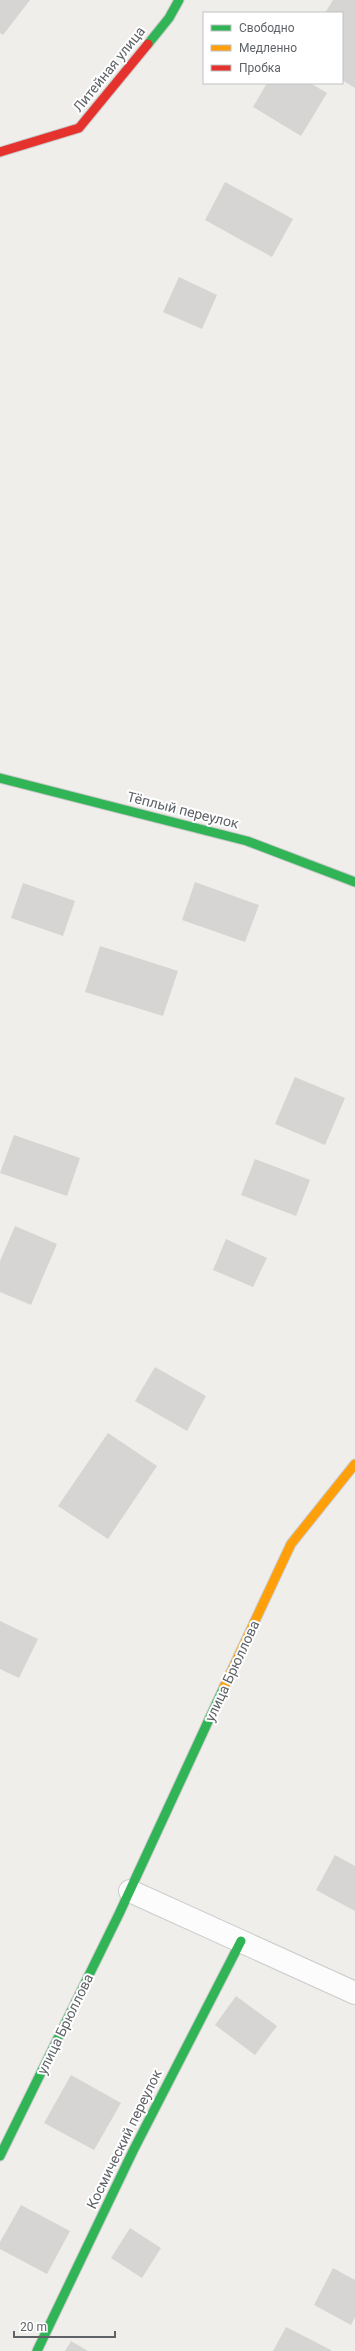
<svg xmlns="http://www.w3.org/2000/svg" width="355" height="2351" viewBox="0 0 355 2351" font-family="Roboto,sans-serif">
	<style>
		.building { fill: #d6d5d3 }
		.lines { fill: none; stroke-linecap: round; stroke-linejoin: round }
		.street-casing { stroke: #cbcccc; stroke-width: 24 }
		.fast-casing { stroke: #cacacb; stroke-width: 11 }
		.slow-casing { stroke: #cacacb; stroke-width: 11 }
		.jam-casing { stroke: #cacacb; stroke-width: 11 }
		.street { stroke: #fdfcfc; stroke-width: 22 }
		.fast { stroke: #30b455; stroke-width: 9 }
		.slow { stroke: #ff9f0a; stroke-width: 9 }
		.jam { stroke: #e5322d; stroke-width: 9 }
		.labels { text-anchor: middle; stroke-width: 4; stroke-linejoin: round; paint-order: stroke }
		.street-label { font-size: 14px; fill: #5f6368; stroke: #fff }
	</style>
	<rect width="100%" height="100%" fill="#efeeea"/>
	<g class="building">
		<path d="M0,0H30L3,35L0,33Z"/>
		<path d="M333,0H355V88L342,80V13H325Z"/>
		<path d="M267,83H310L327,93L301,136L253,107Z"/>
		<path d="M225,182L293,219L272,257L205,220Z"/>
		<path d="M179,277L217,295L202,329L163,312Z"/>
		<path d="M195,882L259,905L245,942L182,920Z"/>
		<path d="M23,883L75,901L63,936L11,918Z"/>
		<path d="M100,946L178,971L163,1016L85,992Z"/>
		<path d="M295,1077L345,1098L325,1145L275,1124Z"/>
		<path d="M14,1135L80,1158L67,1196L0,1173Z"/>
		<path d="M255,1159L310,1180L296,1216L241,1195Z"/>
		<path d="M15,1226L57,1244L31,1305L0,1292V1261Z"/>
		<path d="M226,1239L267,1258L253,1287L213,1270Z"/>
		<path d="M155,1367L206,1396L187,1431L135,1401Z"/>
		<path d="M108,1433L157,1466L108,1539L58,1506Z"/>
		<path d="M0,1621L38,1639L19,1678L0,1669Z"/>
		<path d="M335,1855L355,1866V1911L316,1890Z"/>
		<path d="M236,1996L277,2026L255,2055L215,2025Z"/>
		<path d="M71,2075L121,2103L94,2150L44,2123Z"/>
		<path d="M21,2205L70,2231L47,2274L0,2249V2242Z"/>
		<path d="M130,2228L161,2248L142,2278L111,2258Z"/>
		<path d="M333,2268L355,2280V2317L351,2325L314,2305Z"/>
		<path d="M286,2327L331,2350V2351H273Z"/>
		<path d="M71,2341L88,2351H65Z"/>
	</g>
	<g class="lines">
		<defs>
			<path id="street" d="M130,1891L355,1993"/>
			<g id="fast">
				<path d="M148,44L169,18L179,0"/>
				<path d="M0,778L247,841L355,882"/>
				<path d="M0,2156L119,1914L224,1687"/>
				<path d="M37,2351L133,2151L241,1941"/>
			</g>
			<path id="slow" d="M224,1687L291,1544L355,1464"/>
			<path id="jam" d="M0,152L79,128L148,44"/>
		</defs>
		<use href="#street" class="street-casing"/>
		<use href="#fast" class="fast-casing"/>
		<use href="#slow" class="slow-casing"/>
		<use href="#jam" class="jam-casing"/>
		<use href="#street" class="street"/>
		<use href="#fast" class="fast"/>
		<use href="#slow" class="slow"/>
		<use href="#jam" class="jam"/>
	</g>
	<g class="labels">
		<g class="street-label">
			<text transform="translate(109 69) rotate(-51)" y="5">Литейная улица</text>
			<text transform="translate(183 810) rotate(14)" y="5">Тёплый переулок</text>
			<text transform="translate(232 1671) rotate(-65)" y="5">улица Брюллова</text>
			<text transform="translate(65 2024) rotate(-64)" y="5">улица Брюллова</text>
			<text transform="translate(124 2139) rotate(-64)" y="5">Космический переулок</text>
		</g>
	</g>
	<rect x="203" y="12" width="140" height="72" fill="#ffffff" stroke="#bfc1c3"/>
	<rect x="211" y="25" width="20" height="6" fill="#30b455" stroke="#bfc1c3"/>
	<text x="239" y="32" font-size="12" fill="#5f6368">Свободно</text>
	<rect x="211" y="45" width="20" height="6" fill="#ff9f0a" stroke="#bfc1c3"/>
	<text x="239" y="52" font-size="12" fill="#5f6368">Медленно</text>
	<rect x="211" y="65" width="20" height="6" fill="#e5322d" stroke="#bfc1c3"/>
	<text x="239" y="72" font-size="12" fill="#5f6368">Пробка</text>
	<path d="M14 2331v6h101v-6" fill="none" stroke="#5f6368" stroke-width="2"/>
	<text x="20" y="2331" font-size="12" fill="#5f6368" stroke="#ffffff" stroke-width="3" paint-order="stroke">20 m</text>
</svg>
